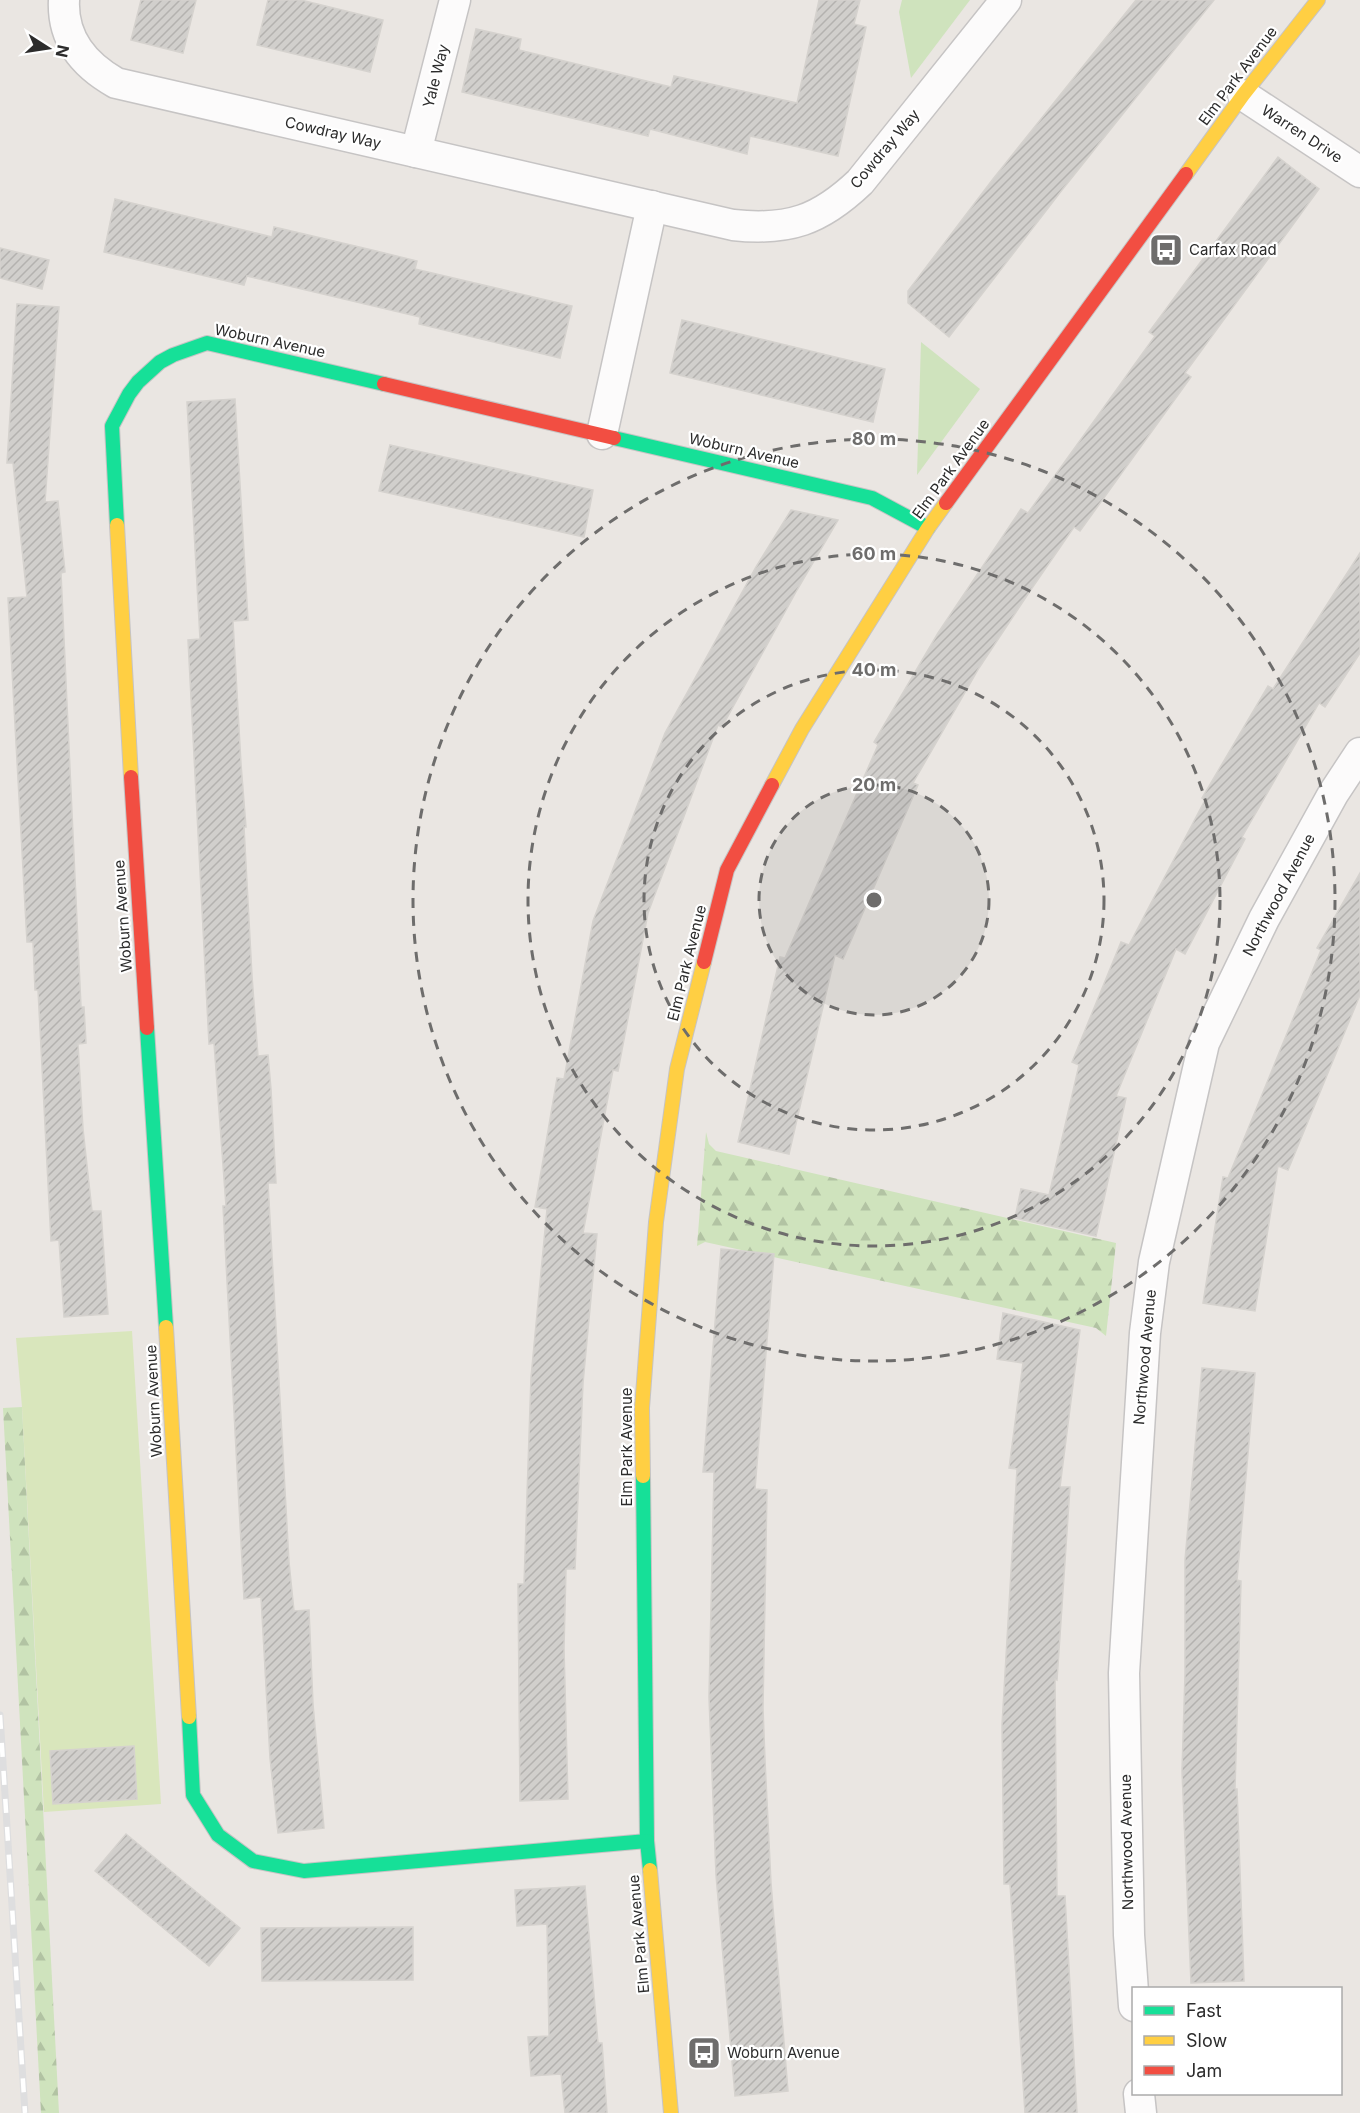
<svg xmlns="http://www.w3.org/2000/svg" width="1360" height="2113" viewBox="0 0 1360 2113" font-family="Inter,sans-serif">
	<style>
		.grass { fill: #cfe3bd }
		.forest { fill: url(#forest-firs) }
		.pitch { fill: #d9e6bc }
		.building { fill: url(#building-hatch); stroke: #d5d2ce; stroke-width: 1.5 }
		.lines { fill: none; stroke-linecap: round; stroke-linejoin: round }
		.street-casing { stroke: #c6c4c4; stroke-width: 33 }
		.fast-casing { stroke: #c6c4c4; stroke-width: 16 }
		.slow-casing { stroke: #c6c4c4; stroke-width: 16 }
		.jam-casing { stroke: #c6c4c4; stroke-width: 16 }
		.street { stroke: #fcfbfb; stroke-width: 30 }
		.fast { stroke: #16e098; stroke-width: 14 }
		.slow { stroke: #ffcf43; stroke-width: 14 }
		.jam { stroke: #f24e42; stroke-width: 14 }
		.rail-casing { stroke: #dededf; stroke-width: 7 }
		.rail { stroke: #fff; stroke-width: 4.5; stroke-dasharray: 14; stroke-linecap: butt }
		.ring { fill: none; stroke: #6e6d6c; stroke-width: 3; stroke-dasharray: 10 8 }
		.labels { text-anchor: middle; stroke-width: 4.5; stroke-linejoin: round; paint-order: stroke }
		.street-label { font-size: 15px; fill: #2c2c2c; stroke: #fff }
		.poi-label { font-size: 15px; fill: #2c2c2c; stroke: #fff; text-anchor: start }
		.centre { fill: #6e6d6c; stroke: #fff; stroke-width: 3 }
		.ring-label { font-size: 18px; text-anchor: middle; font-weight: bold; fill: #6e6d6c; stroke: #fff; stroke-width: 4.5; stroke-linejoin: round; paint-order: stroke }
	</style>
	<defs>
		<pattern id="forest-firs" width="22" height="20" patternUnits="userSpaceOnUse" patternTransform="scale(1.5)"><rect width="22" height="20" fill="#cfe3bd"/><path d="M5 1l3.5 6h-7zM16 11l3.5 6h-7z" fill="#b2c3a3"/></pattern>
		<pattern id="building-hatch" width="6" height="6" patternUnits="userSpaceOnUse" patternTransform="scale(1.5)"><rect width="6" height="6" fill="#d1cfcc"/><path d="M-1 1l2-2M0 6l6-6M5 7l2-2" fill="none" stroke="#b4b2af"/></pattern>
	</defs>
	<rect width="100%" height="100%" fill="#eae6e2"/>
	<g class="grass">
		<path d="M902,0H970L911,78L899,12Z"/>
		<path d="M921,342L980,389L917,475Z"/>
	</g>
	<g class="forest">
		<path d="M706,1132L709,1144L716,1151L1116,1243L1106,1336L1096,1328L705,1242L697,1246Z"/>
		<path d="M22,1407L59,2113H41L3,1408Z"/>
	</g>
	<path class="pitch" d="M132,1331L161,1804L44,1812L22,1407L16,1338Z"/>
	<g class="building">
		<path d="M141,0H196L183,53L131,40Z"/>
		<path d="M268,0H301L383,20L370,72L257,45Z"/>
		<path d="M819,0H860L854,24L866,27L838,156L750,136L747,154L650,129L648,136L462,92L476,29L521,39L519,50L671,87L674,76L797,103Z"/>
		<path d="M1136,0H1214L1062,190L949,337L908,303V291L993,179Z"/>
		<path d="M1278,157L1319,189L1185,373L1191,377L1080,531L1074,527L1030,591L979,668L913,783L918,785L843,959L835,955L789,1154L738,1142L780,957L785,958L878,745L874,742L938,633L1021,509L1028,513L1155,336L1149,332Z"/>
		<path d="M115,199L272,237L274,227L372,250L417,261L415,269L572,306L560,358L419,324L420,317L247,276L244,285L104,252Z"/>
		<path d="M0,248L49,260L42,289L0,278Z"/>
		<path d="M17,304L59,307L45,502L58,501L65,572L61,573L71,791L81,1007H84L86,1043L78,1044L83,1129L92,1211H101L108,1314L64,1317L59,1240L51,1241L38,990H35L33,942H27L8,598L27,597L13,463H7Z"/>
		<path d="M682,320L885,369L873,422L670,373Z"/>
		<path d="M235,399L248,620L233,621L241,764L246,827H244L252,976L258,1056L268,1055L271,1089L276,1183H268L289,1562L294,1611L309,1610L313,1704L324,1828L278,1833L270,1758L261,1597L244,1599L223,1206H226L214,1043L209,1044L188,640L200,639L187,402Z"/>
		<path d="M390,445L593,490L584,537L379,491Z"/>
		<path d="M791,510L838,520L797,590L722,727L718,725L648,913L618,1071L613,1070L583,1233L597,1234L583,1383L575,1569H566L564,1648L568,1799L520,1801L518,1584H524L531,1377L547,1209L535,1207L557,1078L564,1079L593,921L665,733L756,567Z"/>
		<path d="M1360,553V653L1325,707L1319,703L1242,837L1245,839L1185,954L1176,949L1116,1096L1126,1098L1096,1236L1015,1218L1021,1189L1049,1195L1079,1065L1072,1062L1121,942L1129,945L1205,800L1202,798L1268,686L1273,689Z"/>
		<path d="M1360,873V995L1288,1170L1278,1166L1255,1311L1203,1303L1223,1177L1228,1178L1321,950L1317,948Z"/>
		<path d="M721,1249L774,1254L755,1489L767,1490L763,1708L765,1760L771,1883L788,2091L735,2096L716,1875L709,1697L714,1472H703Z"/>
		<path d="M1003,1313L1080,1330L1060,1487H1070L1057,1680L1055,1679L1057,1896H1065L1077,2113H1025L1010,1884H1004L1002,1725L1017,1469L1009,1468L1023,1363L997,1359Z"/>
		<path d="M1202,1368L1255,1373L1237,1580L1241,1581L1235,1789H1237L1244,1981L1191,1983L1182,1771L1185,1674V1560Z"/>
		<path d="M134,1746L137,1799L53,1804L50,1751Z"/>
		<path d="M126,1834L240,1928L209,1966L95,1871Z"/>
		<path d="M585,1886L598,2043H602L607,2113H565L561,2074L531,2076L528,2037L549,2036L547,1924L517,1926L515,1890Z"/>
		<path d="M413,1927V1980L262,1981L261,1928Z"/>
	</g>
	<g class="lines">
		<defs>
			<g id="street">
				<path d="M64,0C62,39 84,65 116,83L733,225C789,231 820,220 860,182L1006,0"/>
				<path d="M1243,95L1360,172"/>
				<path d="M416,152L455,0"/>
				<path d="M602,434L652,206"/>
				<path d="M1134,2006L1129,1935L1124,1673L1145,1333L1154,1262L1204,1043L1264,919L1333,794L1360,753"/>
				<path d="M1139,2094L1141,2113"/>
			</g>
			<g id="fast">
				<path d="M614,438L872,498L928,528"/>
				<path d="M117,525L112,426L129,394L138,382L160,362L173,355L207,343L384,384"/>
				<path d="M147,1028L166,1327"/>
				<path d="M643,1476L647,1841L650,1870"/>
				<path d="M189,1717L193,1795L218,1835L253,1861L304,1871L647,1841"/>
			</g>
			<g id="slow">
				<path d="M1186,174L1243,95L1318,0"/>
				<path d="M117,525L131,777"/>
				<path d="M772,785L802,729L928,528L946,503"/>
				<path d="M166,1327L189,1717"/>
				<path d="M643,1476L642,1408L656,1222L677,1069L704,962"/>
				<path d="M650,1870L671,2113"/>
			</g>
			<g id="jam">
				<path d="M384,384L614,438"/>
				<path d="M946,503L1186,174"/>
				<path d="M131,777L147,1028"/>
				<path d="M704,962L727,870L772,785"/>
			</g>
		</defs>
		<use href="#street" class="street-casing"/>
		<use href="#fast" class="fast-casing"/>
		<use href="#slow" class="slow-casing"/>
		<use href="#jam" class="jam-casing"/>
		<use href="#street" class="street"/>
		<use href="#fast" class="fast"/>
		<use href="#slow" class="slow"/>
		<use href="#jam" class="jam"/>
		<defs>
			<path id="rail" d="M0,1715L25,2113"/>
		</defs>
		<use href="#rail" class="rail-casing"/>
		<use href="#rail" class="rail"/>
	</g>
	<circle cx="874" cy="900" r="115" fill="#6e6d6c" fill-opacity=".12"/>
	<g class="ring">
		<circle cx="874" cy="900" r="115"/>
		<circle cx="874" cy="900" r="230"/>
		<circle cx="874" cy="900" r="346"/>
		<circle cx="874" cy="900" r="461"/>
	</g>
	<defs>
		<symbol id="bus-square" viewBox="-11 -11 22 22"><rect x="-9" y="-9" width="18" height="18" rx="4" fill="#6e6d6c" stroke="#fff"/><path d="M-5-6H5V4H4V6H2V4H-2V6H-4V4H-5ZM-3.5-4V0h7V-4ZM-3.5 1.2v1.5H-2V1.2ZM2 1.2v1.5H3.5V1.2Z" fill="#fff"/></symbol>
	</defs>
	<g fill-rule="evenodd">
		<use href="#bus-square" x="1147" y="231" width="38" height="38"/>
		<use href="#bus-square" x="685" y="2034" width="38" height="38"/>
	</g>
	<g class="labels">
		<g class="street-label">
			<text transform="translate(436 76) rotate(-76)" y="5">Yale Way</text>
			<text transform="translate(1238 76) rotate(-53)" y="5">Elm Park Avenue</text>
			<text transform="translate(333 133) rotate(13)" y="5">Cowdray Way</text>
			<text transform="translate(1302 134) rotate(33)" y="5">Warren Drive</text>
			<text transform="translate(885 149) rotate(-50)" y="5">Cowdray Way</text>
			<text transform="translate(270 341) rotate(12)" y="5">Woburn Avenue</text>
			<text transform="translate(744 451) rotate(13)" y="5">Woburn Avenue</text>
			<text transform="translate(951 469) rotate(-54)" y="5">Elm Park Avenue</text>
			<text transform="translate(1279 895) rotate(-62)" y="5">Northwood Avenue</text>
			<text transform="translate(123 916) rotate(-94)" y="5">Woburn Avenue</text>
			<text transform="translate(687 963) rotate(-76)" y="5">Elm Park Avenue</text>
			<text transform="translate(1145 1357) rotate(-85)" y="5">Northwood Avenue</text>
			<text transform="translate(154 1401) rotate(-93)" y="5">Woburn Avenue</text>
			<text transform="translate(627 1447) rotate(-90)" y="5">Elm Park Avenue</text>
			<text transform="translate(1127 1842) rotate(-91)" y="5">Northwood Avenue</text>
			<text transform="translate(639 1934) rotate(-95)" y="5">Elm Park Avenue</text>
		</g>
		<g class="poi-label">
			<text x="1189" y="255">Carfax Road</text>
			<text x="727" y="2058">Woburn Avenue</text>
		</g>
	</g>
	<circle cx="874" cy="900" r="9" class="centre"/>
	<g class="ring-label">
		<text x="874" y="445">80 m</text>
		<text x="874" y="560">60 m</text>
		<text x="874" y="676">40 m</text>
		<text x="874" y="791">20 m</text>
	</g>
	<rect x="1132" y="1987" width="210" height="108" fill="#ffffff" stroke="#ababab" stroke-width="1.5"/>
	<rect x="1144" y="2006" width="30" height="9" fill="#16e098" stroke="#ababab" stroke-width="1.5"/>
	<text x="1186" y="2017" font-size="18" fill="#2c2c2c">Fast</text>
	<rect x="1144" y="2036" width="30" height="9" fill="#ffcf43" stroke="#ababab" stroke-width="1.5"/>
	<text x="1186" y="2047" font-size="18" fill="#2c2c2c">Slow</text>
	<rect x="1144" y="2066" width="30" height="9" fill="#f24e42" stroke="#ababab" stroke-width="1.5"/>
	<text x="1186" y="2077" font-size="18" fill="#2c2c2c">Jam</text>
	<g transform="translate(48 48) rotate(102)" stroke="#ffffff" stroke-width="4.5" paint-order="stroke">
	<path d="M0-4.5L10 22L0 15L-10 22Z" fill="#2c2c2c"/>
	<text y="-9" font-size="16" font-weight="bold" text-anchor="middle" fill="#2c2c2c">N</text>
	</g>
</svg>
